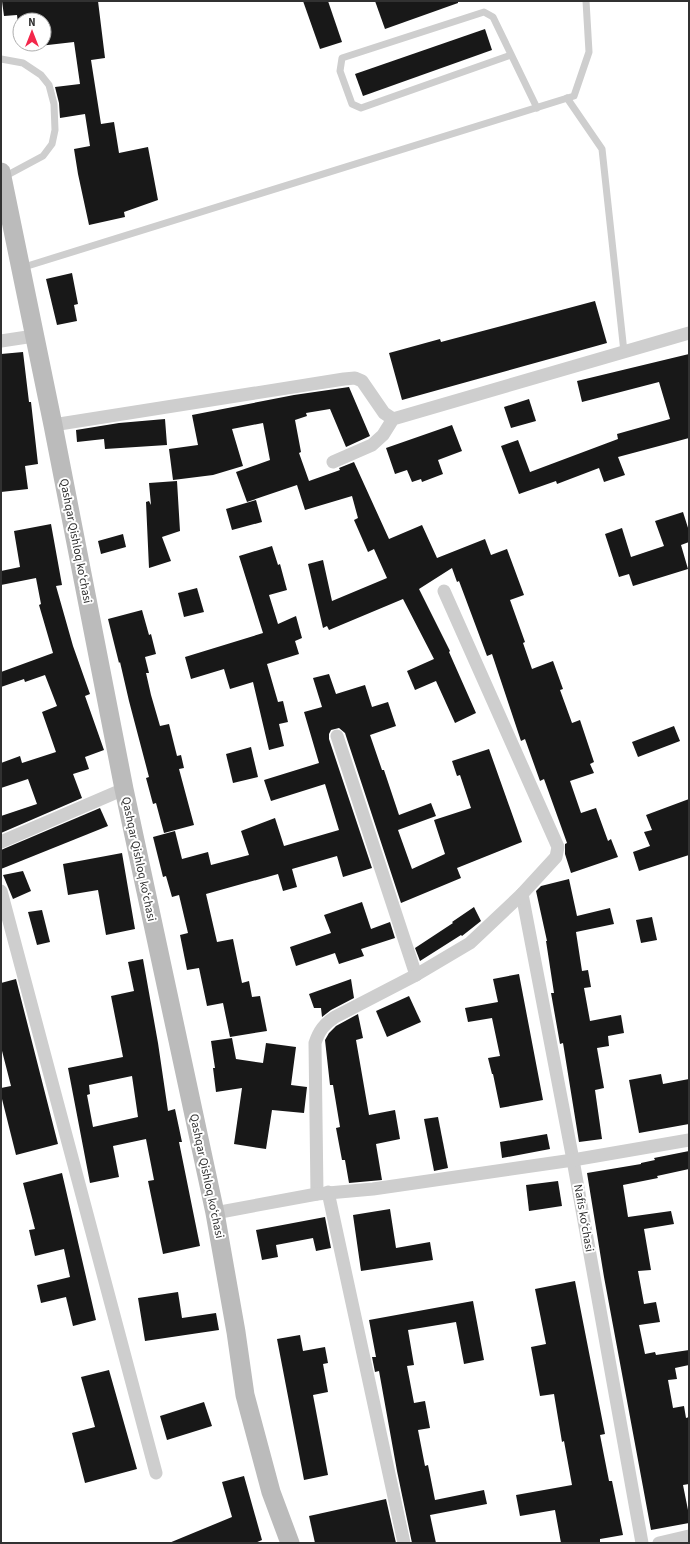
<svg xmlns="http://www.w3.org/2000/svg" width="690" height="1544" viewBox="0 0 690 1544" font-family="'Source Sans 3',sans-serif">
	<style>
		.building { fill: #181818; fill-rule: evenodd }
		.lines { fill: none; stroke-linecap: round; stroke-linejoin: round }
		.service { stroke: #cecece; stroke-width: 7 }
		.minor { stroke: #cecece; stroke-width: 13 }
		.secondary { stroke: #bbb; stroke-width: 19 }
		.labels { text-anchor: middle; stroke-width: 4; stroke-linejoin: round; paint-order: stroke }
		.street-label { font-size: 12px; fill: #313131; stroke: #fff }
	</style>
	<rect width="100%" height="100%" fill="#fff"/>
	<g class="building">
		<path d="M2,1H98L105,58L91,60L101,124L114,122L119,153L148,147L158,200L124,212L125,217L89,225L78,174L74,149L90,146L85,114L60,118L59,103L55,87L80,84L74,42L39,46V44H44V20H20L19,32L17,15L4,16Z"/>
		<path d="M303,1H328L342,42L320,49Z"/>
		<path d="M375,1H458V3L385,29Z"/>
		<path d="M485,29L492,50L363,96L355,74Z"/>
		<path d="M72,273L78,304L74,305L77,321L57,325L46,279Z"/>
		<path d="M595,301L607,343L402,400L389,353L440,339L441,342Z"/>
		<path d="M23,352L29,402H31L38,464L25,466L28,489L1,492V354Z"/>
		<path d="M689,354V438L618,457L625,475L604,482L599,468L557,484L556,481L519,494L501,446L518,440L530,472L618,439L617,434L670,419L659,382L582,402L577,381Z"/>
		<path d="M349,387L370,436L346,447L330,409L306,413L307,416L295,420L301,452L299,453L309,481L340,470L339,468L354,462L389,539L422,525L437,558L485,539L491,555L507,549L524,595L510,600L525,642L523,643L532,669L553,661L563,689L560,690L572,723L580,720L594,762L590,764L594,773L570,781L581,813L596,808L608,841L611,839L618,857L571,873L565,854V844L567,843L544,779L540,781L525,739L521,741L492,654L487,656L459,581L457,582L452,568L419,589L450,651L449,652L476,713L455,723L436,681L415,690L407,671L434,659L403,599L329,630L327,626L323,628L308,564L323,560L332,601L387,578L374,549L368,552L354,520L358,518L352,496L305,510L297,485L247,502L236,472L270,460L263,423L232,429L243,466L213,475L173,480L169,449L198,445L192,415L294,395Z"/>
		<path d="M529,399L536,421L511,428L504,407Z"/>
		<path d="M165,419L167,445L105,449L104,439L77,442L76,430L119,423Z"/>
		<path d="M452,425L462,451L438,460L443,474L422,482L421,479L412,482L407,470L395,474L386,448Z"/>
		<path d="M177,481L180,531L162,537L171,561L149,568L146,502L149,501L151,505L149,483Z"/>
		<path d="M256,500L262,522L232,530L226,509Z"/>
		<path d="M683,512L689,531V542L681,545L688,569L633,586L629,574L619,577L605,534L622,528L631,557L664,546L655,521Z"/>
		<path d="M51,524L62,585L56,586L73,646L90,694L85,696L104,750L85,757L89,769L73,774L82,798L1,833V816L37,804L28,779L1,788V763L20,756L22,763L56,752L42,712L57,706L45,675L25,682L24,679L1,687V672L53,653L39,605L41,604L36,578L1,585V571L20,567L14,531Z"/>
		<path d="M123,534L126,547L101,554L98,541Z"/>
		<path d="M272,546L278,565L280,564L287,590L269,595L278,624L296,616L302,638L295,641L299,654L267,664L278,702L283,701L288,722L279,724L284,746L269,750L253,682L230,689L224,669L191,679L185,657L263,633L239,556Z"/>
		<path d="M197,588L204,612L184,617L178,593Z"/>
		<path d="M142,610L149,635L151,634L156,654L145,657L149,673H146L151,695L160,726L169,724L177,756L181,755L184,768L179,769L194,825L164,833L156,803L153,804L146,778L149,777L129,701L120,662L119,663L108,619Z"/>
		<path d="M329,674L336,694L365,685L372,707L388,702L396,726L370,735L382,770H384L399,815L431,803L436,816L398,830L412,869L445,854L434,820L471,808L460,775L457,776L452,761L489,749L522,842L457,868L461,878L401,903L345,733L339,728L331,730L329,734V739L372,868L343,877L337,856L292,869L297,887L283,891L278,874L206,894L217,942L233,939L242,983L249,981L252,997L260,996L267,1031L230,1037L223,1003L207,1006L199,968L187,970L180,935L188,933L179,895L172,897L166,876L163,877L153,837L175,831L182,859L208,852L211,865L249,855L241,831L275,818L284,846L339,830L325,784L271,801L264,780L319,763L304,712L322,707L313,678Z"/>
		<path d="M674,726L680,741L638,757L632,742Z"/>
		<path d="M251,747L258,777L233,783L226,754Z"/>
		<path d="M689,799V855L639,871L633,852L650,846L644,832L652,830L646,815Z"/>
		<path d="M100,808L108,826L1,869V850Z"/>
		<path d="M122,853L135,929L106,935L98,890L68,895L63,864Z"/>
		<path d="M23,871L31,891L13,899L3,875Z"/>
		<path d="M569,879L577,916L610,908L614,924L576,932L582,971L588,970L591,987L584,988L590,1021L621,1015L624,1033L608,1036L609,1046L597,1048L604,1088L595,1090L602,1139L579,1142L563,1043L560,1044L551,993H554L546,941H547L536,891L541,886Z"/>
		<path d="M362,902L371,929L390,922L395,938L361,949L364,956L339,964L335,953L296,966L290,947L331,933L324,915Z"/>
		<path d="M474,907L481,921L462,936L461,935L420,961L415,948L453,923L452,922Z"/>
		<path d="M42,910L50,942L37,945L28,912Z"/>
		<path d="M652,917L657,940L641,943L636,920Z"/>
		<path d="M143,959L158,1043L168,1111L175,1109L182,1142H179L200,1246L163,1254L148,1181L154,1180L146,1139L113,1146L119,1177L90,1183L68,1068L123,1057L111,996L134,991L128,962ZM132,1076L138,1117L93,1127L87,1095L90,1094L89,1085Z"/>
		<path d="M519,974L543,1100L500,1108L493,1074H492L488,1058L500,1056L492,1018L468,1022L465,1008L498,1002L493,979Z"/>
		<path d="M16,979L58,1144L16,1155L1,1095V1088L11,1086L1,1047V983Z"/>
		<path d="M351,979L354,998L331,1010L322,1017L321,1008H314L309,994Z"/>
		<path d="M409,996L421,1022L387,1037L376,1011Z"/>
		<path d="M358,1014L363,1038L356,1040L369,1115L395,1110L400,1139L376,1144L382,1180L349,1183L345,1160H342L336,1128L340,1127L333,1085H330L325,1040L329,1033L336,1026Z"/>
		<path d="M232,1038L236,1059L263,1063L266,1043L296,1047L291,1085L307,1087L304,1113L272,1110L266,1149L234,1144L242,1088L216,1092L213,1068H215L211,1041Z"/>
		<path d="M661,1074L663,1084L689,1079V1124L639,1133L629,1080Z"/>
		<path d="M438,1117L448,1168L434,1171L424,1119Z"/>
		<path d="M547,1134L550,1149L502,1158L500,1142Z"/>
		<path d="M689,1151V1169L657,1176L658,1178L623,1185L628,1217L671,1211L674,1224L644,1229L651,1270L638,1271L644,1304L656,1302L660,1322L639,1325L645,1354L655,1352L656,1355L689,1350V1365L675,1368L677,1379L668,1380L673,1408L684,1406L686,1418L689,1417V1484L683,1485L689,1515V1523L651,1530L604,1277L587,1173L641,1164V1163L655,1160L654,1158Z"/>
		<path d="M62,1173L96,1320L73,1326L66,1297L41,1303L37,1285L70,1277L64,1249L35,1256L29,1230L35,1229L23,1183Z"/>
		<path d="M558,1181L562,1206L529,1211L526,1185Z"/>
		<path d="M390,1209L396,1248L430,1242L433,1260L361,1271L353,1215Z"/>
		<path d="M325,1217L331,1248L316,1251L313,1238L276,1245L278,1257L262,1260L256,1230Z"/>
		<path d="M575,1281L605,1434L600,1435L609,1481H612L623,1535L600,1539V1543H561L555,1510L520,1516L516,1495L572,1485L564,1441L562,1442L554,1394L540,1396L531,1347L546,1344L535,1289Z"/>
		<path d="M178,1292L182,1318L216,1313L219,1330L145,1341L138,1298Z"/>
		<path d="M473,1301L484,1360L464,1364L456,1322L408,1330L414,1365L407,1366L414,1403L425,1401L430,1428L418,1430L425,1466L428,1465L435,1500L484,1490L487,1504L430,1515L436,1543H412L397,1471L379,1371L375,1372L372,1357H376L369,1320Z"/>
		<path d="M300,1335L303,1351L325,1347L328,1363L323,1364L328,1392L313,1395L328,1475L304,1480L277,1339Z"/>
		<path d="M109,1370L137,1469L85,1483L72,1433L95,1427L81,1377Z"/>
		<path d="M204,1402L212,1426L167,1440L160,1416Z"/>
		<path d="M244,1476L262,1540L255,1543H169L232,1517L222,1482Z"/>
		<path d="M386,1499L396,1543H315L309,1516Z"/>
	</g>
	<g class="lines">
		<g class="service">
			<path d="M511,55L361,108L352,104L340,71L342,58L484,12L493,17L537,108"/>
			<path d="M1,59L23,63L41,75L49,85L54,104L55,130L52,144L43,156L2,178"/>
			<path d="M567,98L602,149L624,352"/>
			<path d="M21,268L574,96L589,52L586,1"/>
		</g>
		<g class="minor">
			<path d="M1,341L34,336"/>
			<path d="M53,425L344,379L355,378L362,381L384,413L393,419"/>
			<path d="M333,462L372,445L383,435L393,419L689,333"/>
			<path d="M337,736L416,975"/>
			<path d="M1,842L124,789"/>
			<path d="M1,891L156,1473"/>
			<path d="M522,894L573,1160L642,1543"/>
			<path d="M328,1192L404,1543"/>
			<path d="M317,1194L315,1043C319,1031 324,1024 335,1017L416,975L470,943L522,894L556,857L558,847L444,591"/>
			<path d="M215,1213L317,1194L373,1189L573,1160L689,1140"/>
			<path d="M659,1543L689,1536"/>
		</g>
		<path class="secondary" d="M1,172L53,425L124,789L215,1213L236,1332L245,1395L271,1492L290,1543"/>
	</g>
	<g class="labels">
		<g class="street-label">
			<text transform="translate(76 541) rotate(79)" y="4">Qashqar Qishloq koʻchasi</text>
			<text transform="translate(139 859) rotate(78)" y="4">Qashqar Qishloq koʻchasi</text>
			<text transform="translate(207 1176) rotate(78)" y="4">Qashqar Qishloq koʻchasi</text>
			<text transform="translate(584 1218) rotate(80)" y="4">Nafis koʻchasi</text>
		</g>
	</g>
	<rect width="690" height="1544" fill="none" stroke="#313131" stroke-width="4"/>
	<g transform="translate(32 32)"><circle r="19" fill="#ffffff" stroke="#adadad"/>
	<path d="M0-3L7 15L0 10L-7 15Z" fill="#f3274b"/>
	<text y="-6" font-size="11" font-weight="bold" text-anchor="middle" fill="#313131">N</text>
	</g>
</svg>
